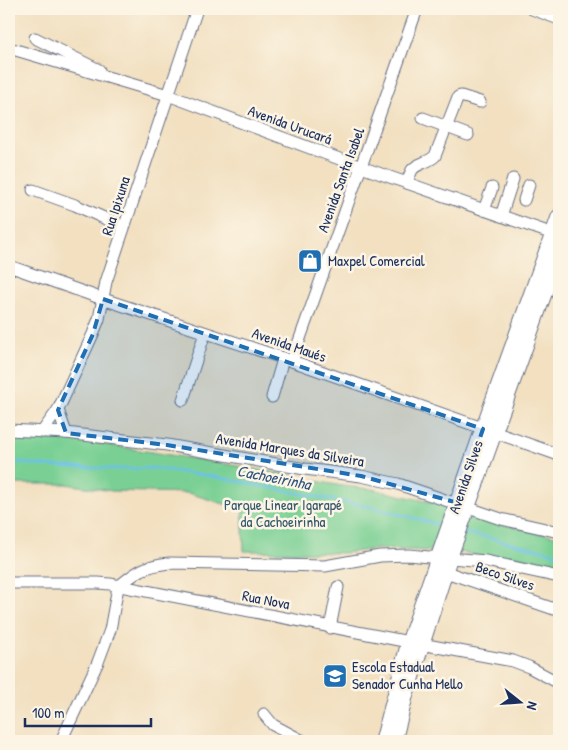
<svg xmlns="http://www.w3.org/2000/svg" width="568" height="750" viewBox="0 0 568 750" font-family="'Patrick Hand',sans-serif">
	<style>
		.green { fill: #7ad094; stroke: #4a8079 }
		.lines { fill: none; stroke-linecap: round; stroke-linejoin: round }
		.stream { stroke: #6bc1e8; stroke-width: 2.5 }
		.minor-casing { stroke: #666d81; stroke-width: 13 }
		.major-casing { stroke: #666d81; stroke-width: 17 }
		.minor { stroke: #fff; stroke-width: 11 }
		.major { stroke: #fff; stroke-width: 15 }
		.marked { fill: #1f6fb2; fill-opacity: 0.2; stroke: #1f6fb2; stroke-width: 4; stroke-dasharray: 10 6; stroke-linejoin: round }
		.labels { text-anchor: middle; stroke-width: 5; stroke-linejoin: round; paint-order: stroke }
		.street-label { font-size: 15px; fill: #1b2f5e; stroke: #fcf5e5 }
		.poi-label { font-size: 15px; fill: #1b2f5e; stroke: #fcf5e5; text-anchor: start }
		.park-label { font-size: 15px; fill: #33576c; stroke: #fcf5e5 }
		.water-label { font-size: 16px; font-style: italic; fill: #2f5480; stroke: #fcf5e5 }
	</style>
	<rect width="100%" height="100%" fill="#fcf5e5"/>
	<filter id="ink" filterUnits="userSpaceOnUse"><feTurbulence type="fractalNoise" baseFrequency=".02" numOctaves="2"/><feDisplacementMap in="SourceGraphic" scale="10" xChannelSelector="R" yChannelSelector="G"/><feConvolveMatrix kernelMatrix="1 2 1 2 8 2 1 2 1" color-interpolation-filters="sRGB"/></filter>
	<filter id="wash" filterUnits="userSpaceOnUse"><feTurbulence type="fractalNoise" baseFrequency=".0096" numOctaves="4" result="noise"/><feDisplacementMap in="SourceGraphic" scale="20" xChannelSelector="R" yChannelSelector="G"/><feGaussianBlur stdDeviation="1.12" result="paint"/><feColorMatrix in="noise" values="0 0 0 0 0 0 0 0 0 0 0 0 0 0 0 0 0 1.4 0 .05"/><feComposite in="paint" operator="in"/></filter>
	<g filter="url(#wash)">
		<rect width="100%" height="100%" fill="#f2e0c1"/>
		<path class="green" d="M9,439H71L244,467L342,486L372,489L439,504L492,522L559,537V572L460,552L378,549L343,553L244,551L242,506L224,504L188,493L112,491L66,484H9Z"/>
		<g class="lines">
			<g class="stream">
				<path d="M9,461L47,466L121,469L152,468L210,476L375,508L444,526"/>
				<path d="M463,532L559,554"/>
			</g>
		</g>
	</g>
	<g filter="url(#ink)">
		<g class="lines">
			<defs>
				<g id="minor">
					<path d="M532,9L559,19"/>
					<path d="M35,38L99,70"/>
					<path d="M9,48L168,95L361,167L559,236"/>
					<path d="M423,118L468,135"/>
					<path d="M407,183C408,179 410,174 412,170C417,163 428,163 435,156L458,97L461,96L480,102"/>
					<path d="M33,190L75,205L124,227"/>
					<path d="M524,200L529,185"/>
					<path d="M484,210L492,188"/>
					<path d="M501,216L513,179"/>
					<path d="M9,266L103,299L292,361L559,455"/>
					<path d="M292,361L417,9"/>
					<path d="M272,397L283,359"/>
					<path d="M183,400L205,333"/>
					<path d="M58,410L66,433"/>
					<path d="M9,430L66,433L167,445L305,469L361,476L398,484L501,519L559,532"/>
					<path d="M42,432L58,410L93,334L99,319L106,282L197,9"/>
					<path d="M450,558L486,561L559,577"/>
					<path d="M446,572L554,609"/>
					<path d="M9,583H98L110,584L409,642"/>
					<path d="M118,587C137,571 144,566 169,563L325,566L380,556L409,555L439,558"/>
					<path d="M330,628L338,587"/>
					<path d="M421,644L513,661L529,667L559,683"/>
					<path d="M264,714L273,725L303,741"/>
					<path d="M61,741L98,662L110,630L118,587"/>
				</g>
				<g id="major">
					<path d="M383,741L409,642L483,429L559,217"/>
					<path d="M394,741L405,697L451,553L559,252"/>
				</g>
			</defs>
			<use href="#minor" class="minor-casing"/>
			<use href="#major" class="major-casing"/>
			<use href="#minor" class="minor"/>
			<use href="#major" class="major"/>
		</g>
	</g>
	<path class="marked" d="M103,299L483,429L458,503L361,476L167,445L66,433L58,410L93,334Z"/>
	<defs>
		<symbol id="shop-square" viewBox="-11 -11 22 22"><rect x="-9" y="-9" width="18" height="18" rx="4" fill="#1f6fb2" stroke="#fcf5e5"/><path d="M-5-2.5h2.3a2.7 3.5 0 0 1 5.4 0H5L5.5 6h-11ZM-1.5-2.5h3a1.5 2.3 0 0 0-3 0Z" fill="#fff"/></symbol>
		<symbol id="school-square" viewBox="-11 -11 22 22"><rect x="-9" y="-9" width="18" height="18" rx="4" fill="#1f6fb2" stroke="#fcf5e5"/><path d="M0-5L7-2L0 1L-7-2ZM-4 1L0 2.5L4 1V4Q0 6-4 4Z" fill="#fff"/></symbol>
	</defs>
	<g fill-rule="evenodd">
		<use href="#shop-square" x="296" y="247" width="28" height="28"/>
		<use href="#school-square" x="321" y="662" width="28" height="28"/>
	</g>
	<g class="labels">
		<g class="street-label">
			<text transform="translate(290 125) rotate(20)" y="5">Avenida Urucará</text>
			<text transform="translate(341 180) rotate(-70)" y="5">Avenida Santa Isabel</text>
			<text transform="translate(116 206) rotate(-72)" y="5">Rua Ipixuna</text>
			<text transform="translate(289 345) rotate(19)" y="5">Avenida Maués</text>
			<text transform="translate(290 450) rotate(9)" y="5">Avenida Marques da Silveira</text>
			<text transform="translate(466 477) rotate(-71)" y="5">Avenida Silves</text>
			<text transform="translate(505 576) rotate(19)" y="5">Beco Silves</text>
			<text transform="translate(266 600) rotate(11)" y="5">Rua Nova</text>
		</g>
		<g class="poi-label">
			<text x="328" y="266">Maxpel Comercial</text>
			<text x="352" y="672">Escola Estadual<tspan x="352" dy="17">Senador Cunha Mello</tspan></text>
		</g>
		<g class="park-label">
			<text x="283" y="510">Parque Linear Igarapé<tspan x="283" dy="17">da Cachoeirinha</tspan></text>
		</g>
		<g class="water-label">
			<text transform="translate(274 477) rotate(11)" y="6">Cachoeirinha</text>
		</g>
	</g>
	<rect width="568" height="750" fill="none" stroke="#fcf5e5" stroke-width="30"/>
	<g transform="translate(520 702) rotate(107)" stroke="#fcf5e5" stroke-width="4" paint-order="stroke">
	<path d="M0-4L9 19L0 12L-9 19Z" fill="#1b2f5e"/>
	<text y="-8" font-size="14" font-weight="bold" text-anchor="middle" fill="#1b2f5e">N</text>
	</g>
	<path d="M25 718v8h126v-8" fill="none" stroke="#1b2f5e" stroke-width="2.5"/>
	<text x="32" y="718" font-size="15" fill="#1b2f5e" stroke="#fcf5e5" stroke-width="4" paint-order="stroke">100 m</text>
</svg>
